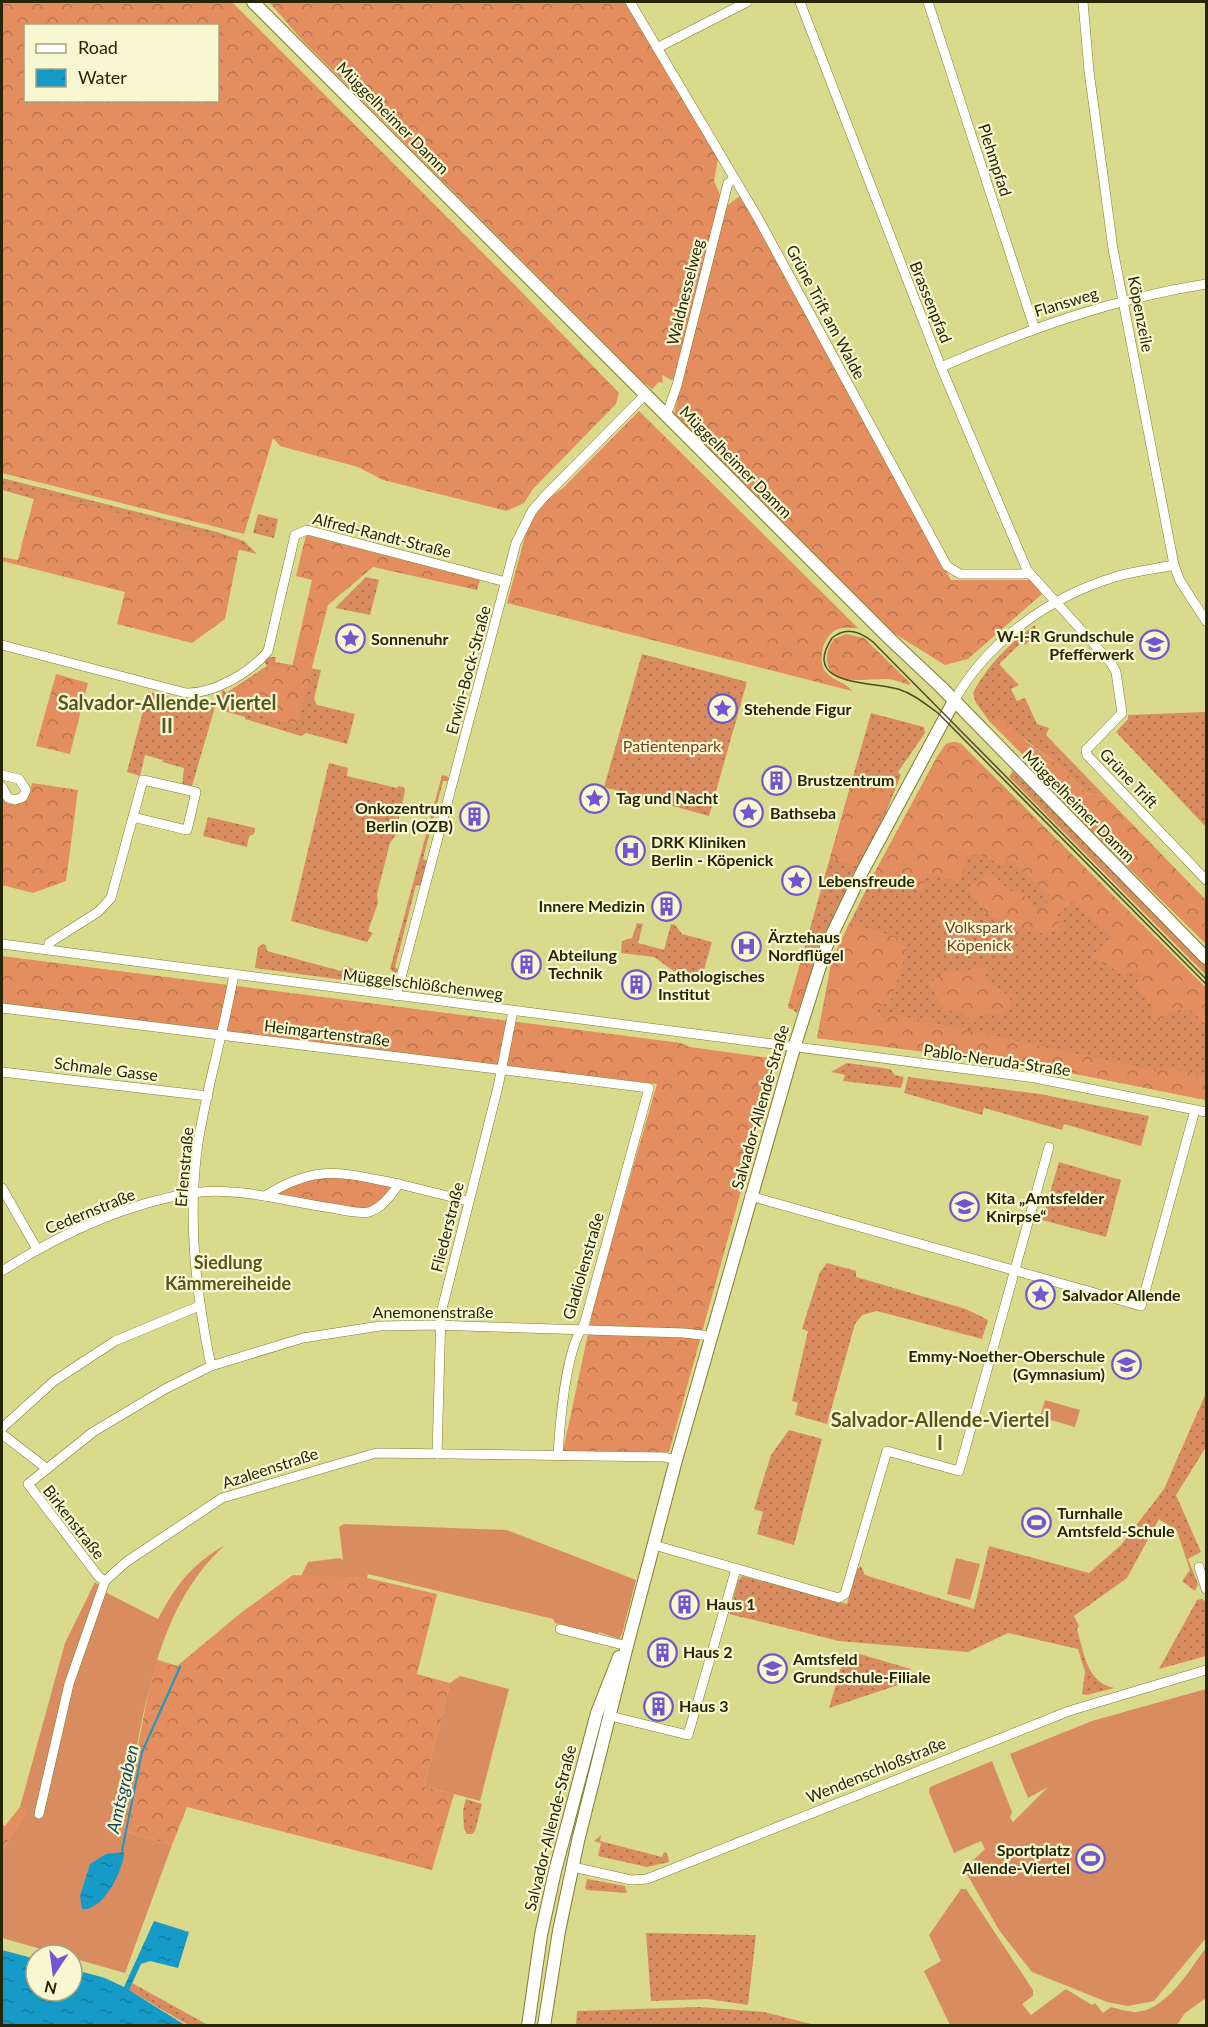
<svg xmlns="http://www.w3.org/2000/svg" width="1208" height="2027" viewBox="0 0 1208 2027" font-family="Lato,sans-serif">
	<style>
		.grass { fill: url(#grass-dots) }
		.forest { fill: url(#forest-crowns); fill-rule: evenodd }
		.garden { fill: #da8c61 }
		.water { fill: url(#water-ripples) }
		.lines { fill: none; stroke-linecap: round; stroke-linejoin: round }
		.stream { stroke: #169ac7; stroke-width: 2 }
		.minor-casing { stroke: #7e7e32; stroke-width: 10 }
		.major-casing { stroke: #7e7e32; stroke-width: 14 }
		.minor { stroke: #fff; stroke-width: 9 }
		.major { stroke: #fff; stroke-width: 12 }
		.tram { stroke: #4d4e24; stroke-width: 1.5 }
		.labels { text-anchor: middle; stroke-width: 4.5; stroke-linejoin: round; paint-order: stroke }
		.street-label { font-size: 16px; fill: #262606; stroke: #f7f8d2 }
		.poi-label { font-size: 16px; font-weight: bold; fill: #262606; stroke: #f7f8d2; text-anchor: start }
		.park-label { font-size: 16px; fill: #773e1d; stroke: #f7f8d2 }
		.neighbourhood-label { font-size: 18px; font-weight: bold; fill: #56551b; stroke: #f7f8d2 }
		.water-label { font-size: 18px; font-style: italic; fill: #154559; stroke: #f7f8d2 }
		.quarter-label { font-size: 20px; font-weight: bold; fill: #56551b; stroke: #f7f8d2 }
	</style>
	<defs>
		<pattern id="grass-dots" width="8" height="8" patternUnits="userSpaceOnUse" patternTransform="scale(1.5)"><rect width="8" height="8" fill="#da8c61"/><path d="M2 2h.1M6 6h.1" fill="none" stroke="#b1724e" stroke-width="1.8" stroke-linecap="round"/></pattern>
		<pattern id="forest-crowns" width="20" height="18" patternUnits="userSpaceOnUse" patternTransform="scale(1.5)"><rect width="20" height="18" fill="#e48e5f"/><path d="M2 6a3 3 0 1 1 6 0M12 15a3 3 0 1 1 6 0" fill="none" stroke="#b9744c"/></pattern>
		<pattern id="water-ripples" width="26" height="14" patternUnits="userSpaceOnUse" patternTransform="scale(1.5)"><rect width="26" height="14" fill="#169ac7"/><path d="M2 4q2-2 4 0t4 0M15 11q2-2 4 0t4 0" fill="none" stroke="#147da0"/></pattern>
	</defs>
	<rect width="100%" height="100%" fill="#d9da8c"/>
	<g class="grass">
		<path d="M2,478L217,532L244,541L257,554L102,516L21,547L34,499L2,490Z"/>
		<path d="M258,514L278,519L274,538L253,533Z"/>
		<path d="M366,577L379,580L370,615L335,608Z"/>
		<path d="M1035,625L1036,634L1025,645L1022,642L999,664L1019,685L1011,689L1017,701L1025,698L1037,724L1049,728L1046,735L1105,796L1087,793L1061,767L998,719L990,722L976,703L973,693C988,664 1009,644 1035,625Z"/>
		<path d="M642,654L747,682L709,816L604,787Z"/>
		<path d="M268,657H276L275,662L321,670L314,699L317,705L355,714L347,744L306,733L301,736L245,719V717L221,710L222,689L226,693L267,666L264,661Z"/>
		<path d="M148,692L215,707L192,786L196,787L195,791L182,787L184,768L162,762L163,760L145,755L140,776L127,772Z"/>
		<path d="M1206,712V827L1116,732L1128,719V715Z"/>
		<path d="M871,713L924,727L925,733L898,772L901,775L875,839L836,910L797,1013L788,1006Z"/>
		<path d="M953,742L960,743L1206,988V1100L1036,1066L817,1038L832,959L869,884L937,757L946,744Z"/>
		<path d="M329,763L348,768L347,776L397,788L398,786L404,787L405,791L395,836L390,843L377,894L378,903L368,931L373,933L367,942L291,921Z"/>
		<path d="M1013,771L1206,965V975L1009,777Z"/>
		<path d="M442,775L447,776L450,781H443L423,859L428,861L422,886L416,885L395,967L400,971L395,973L390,969Z"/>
		<path d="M208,817L255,828L254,834L249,836L247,847L203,836Z"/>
		<path d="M637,923L643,924L638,943L664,950L671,924L675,925L682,934L712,942L704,970L689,977L678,974L654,957L621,953L622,941L632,938Z"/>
		<path d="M263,944L266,945L267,951L341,971L344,966L354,969V974L384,982L388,977L397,982L388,986L255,968L258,947Z"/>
		<path d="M847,1063L890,1069L895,1075L904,1077L901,1088L843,1081L845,1075L831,1072Z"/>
		<path d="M908,1077L1040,1094L1149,1116L1141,1146L1064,1124L1062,1130L984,1108L982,1115L904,1093Z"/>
		<path d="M1059,1162L1121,1180L1106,1237L1042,1220Z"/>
		<path d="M827,1263L856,1271V1277L966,1309L988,1320L982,1339L877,1311L862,1315L855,1324L827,1424L795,1415L798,1403L792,1401L808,1331L802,1329L820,1272Z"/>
		<path d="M1206,1393V1447L1176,1495L1201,1552L1188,1559L1198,1584L1195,1591L1182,1581L1190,1570L1177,1531L1159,1519L1127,1578L1074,1616L1079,1626L1077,1629C1084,1652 1086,1682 1114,1688L1087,1695L1082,1694L1085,1672L1078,1649L1008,1633L968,1652L839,1641L729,1614L738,1581L742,1576L847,1604L856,1570L861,1566L865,1575L974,1609L989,1546L1089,1573L1121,1545L1164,1489Z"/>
		<path d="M789,1430L822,1439L794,1545L757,1534L763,1512L754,1509L771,1455Z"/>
		<path d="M1197,1600L1202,1599L1206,1602V1656L1159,1669Z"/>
		<path d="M856,1653L911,1669L907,1682L829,1708L842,1664Z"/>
		<path d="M466,1799L482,1804L475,1831L472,1834H467L464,1829L463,1810Z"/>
		<path d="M601,1835L600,1841L662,1857L664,1852L667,1853L669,1862L647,1867L598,1856L601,1843L594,1841Z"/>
		<path d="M587,1879L625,1886L627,1893L587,1890L585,1888Z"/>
		<path d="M646,1933L756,1935L748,2005L707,1999L651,2001Z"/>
		<path d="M132,1983L208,2025H188L129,1990Z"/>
		<path d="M699,2007L764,2012L815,2025L576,2026L577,2011Z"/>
	</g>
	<g class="forest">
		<path d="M2,2H232L512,282L619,393L616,404L533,489L524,503L507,511L383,480L358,467L280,446L273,438L244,534L2,473ZM26,26H218V100H26Z"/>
		<path d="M269,2H626L718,159L714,181L720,195L718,212L675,378L671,380L662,375L663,383L659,382L652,389L643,382L302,40Z"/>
		<path d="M741,195L951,580H1030L1042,594L968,659L945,665L895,634L674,414L724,208Z"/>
		<path d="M639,411L858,628C852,628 844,627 838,629C824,634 817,659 825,671C832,681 846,682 852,691L507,603L527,529L543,503L564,487Z"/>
		<path d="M36,492L240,544L225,619L192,643L117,624L125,592L2,561V557L18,560Z"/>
		<path d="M306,535L480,580L477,590L373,567L328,605L297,726L227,705L228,693L270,666L292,667L312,580L296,576Z"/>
		<path d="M846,634L864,638L910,683L909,685C901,682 893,679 885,679C867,678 831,688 827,661C826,653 829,646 834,639Z"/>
		<path d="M56,674L88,683L70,754L36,746Z"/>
		<path d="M998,719L1006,721L1027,742L1061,767L1087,793L1105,796L1206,900V944L1046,787L1035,767L990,722Z"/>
		<path d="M953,742L960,743L1206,988V1025L1189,1009L1168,1012L1159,1023L1151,1017L1153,1007L1134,986L1142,975L1134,971L1123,976C1113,966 1102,965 1091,956L1112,938L1073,902L1057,915L1060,929L1044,934L990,917L967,890L990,871L1008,890L1023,895L1037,911L1053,898L1009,858L1002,866L982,855L968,856L960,882L927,873L922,892L871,879L937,757L946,744Z"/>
		<path d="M853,782L893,790L857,866L831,859Z"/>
		<path d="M32,783L78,790L66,881L33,893L2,885V794L8,804L22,803L29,795Z"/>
		<path d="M849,923L894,936L906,943L907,951L890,1002L875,1008L882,1017L894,1014L1156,1071L1163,1067L1206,1076V1100L1036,1066L817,1038L828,993L830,968Z"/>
		<path d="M806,944L818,949L795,1010L788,1008Z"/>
		<path d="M2,956L681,1043L690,1047L770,1058L774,1064L766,1090L764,1108L669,1452L563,1451L596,1296L657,1084L214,1032L2,1003Z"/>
		<path d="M981,967L987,969L984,980L1010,996L1011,1007L999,1015L988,1013L972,1020L962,1012L944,1010L928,982L951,970L965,973Z"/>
		<path d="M326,1174L390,1186L391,1190L384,1199L367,1210L279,1198L276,1192Z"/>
		<path d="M293,1575L367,1578L437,1594L417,1674L450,1683L424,1786L454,1794L432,1870L187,1807L172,1845L119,1830L130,1786L155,1659L177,1666L242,1612Z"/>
		<path d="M20,1807L27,1810L2,1851V1825L5,1826Z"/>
	</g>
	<g class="garden">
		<path d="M1045,1400L1080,1410L1075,1427L1040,1417Z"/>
		<path d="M344,1524L507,1530L636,1580L622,1634L619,1639L599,1632L598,1634L555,1623L553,1619L368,1574L367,1578L301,1576L308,1562L340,1558L343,1560L339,1527Z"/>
		<path d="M225,1545C146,1617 145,1732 119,1830L172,1845L125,1973L72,1958V1955H62L2,1938V1851L27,1810L20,1807L65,1643L95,1582L107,1593L158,1619C176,1585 191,1565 225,1545Z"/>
		<path d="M956,1558L980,1564L970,1600L947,1594Z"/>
		<path d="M460,1676L509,1689L480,1801L424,1786L450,1683Z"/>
		<path d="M1206,1689V1938L1154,2001L1128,2006L1107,2002L1032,1972L999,1930L964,1869L985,1849L981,1841L954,1853L929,1792L930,1787L992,1761L1012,1812L1010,1818L1013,1822L1048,1787L1028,1798L1010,1754L1092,1721Z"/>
		<path d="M961,1889H966L1033,1990V1996L1022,2004L1031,2015L1066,1989L1092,2005L1095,2003L1103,2013L1111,2007C1118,2009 1126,2011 1134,2012C1166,2012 1189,1970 1206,1948V1998L1185,2013L1177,2025H950L924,1971L941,1961L929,1935Z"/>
	</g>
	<g class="water">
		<path d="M124,1852C124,1869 103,1912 82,1909L80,1896L90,1864L106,1854Z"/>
		<path d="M154,1921L189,1932L178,1968L150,1961L141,1964L129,1990L185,2025H2V1950L36,1959V1991H72V1969L105,1978L124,1987Z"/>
	</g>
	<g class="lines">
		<path class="stream" d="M122,1851L142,1752L180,1667"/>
		<defs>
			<g id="minor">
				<path d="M630,2L758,218L947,566L960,574H1030"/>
				<path d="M800,2L941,367L1027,570L1111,663L1116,672L1122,713L1086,750L1087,755L1206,880"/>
				<path d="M928,2L1034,327"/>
				<path d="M1083,2L1089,71L1113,249L1174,565L1180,581L1206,621"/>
				<path d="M657,48L747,2"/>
				<path d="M941,367C1029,329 1111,299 1206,284"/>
				<path d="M664,414L669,408L677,385L728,183L734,179"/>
				<path d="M2,645L186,693C214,694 251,672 268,651L295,535L307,530L506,582"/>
				<path d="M954,701C988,641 1049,597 1115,577C1134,571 1155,569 1174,565"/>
				<path d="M2,775L19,779L26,790L23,797L15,800L8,798L2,787"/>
				<path d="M2,944L1035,1078L1206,1112"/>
				<path d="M48,949L49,943L98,912L111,898L143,780L196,792L187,830L133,817"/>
				<path d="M396,996L516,543L532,511L544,497L645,395"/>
				<path d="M2,1008L649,1088L584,1325C565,1350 560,1423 558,1455"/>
				<path d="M2,1072L208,1096"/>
				<path d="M2,1188L37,1249"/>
				<path d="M265,1196C318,1163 341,1173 399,1184"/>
				<path d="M750,1196L1141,1306L1195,1110"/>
				<path d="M2,1271C60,1234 123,1204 192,1193C236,1186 288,1202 332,1208C343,1210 358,1214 369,1212C382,1208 391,1195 399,1184L468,1201"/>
				<path d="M211,1366C196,1293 187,1218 198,1143C207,1086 224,1031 234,974"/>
				<path d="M2,1428L54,1381L115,1341L199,1306"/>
				<path d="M2,1434L46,1468"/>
				<path d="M437,1454L441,1313L498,1087L513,1011"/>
				<path d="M654,1545L839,1598L845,1594L887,1451L959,1471L1049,1147"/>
				<path d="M1199,1567L1206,1589"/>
				<path d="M105,1581L99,1577L28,1484L93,1432L165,1389L211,1366L303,1338L380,1326L433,1325L684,1333L711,1336"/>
				<path d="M560,1629L627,1646"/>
				<path d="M610,1716L688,1735L736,1569"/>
				<path d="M39,1814L69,1684L105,1581L126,1562L222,1498L376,1453L664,1457L676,1460"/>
				<path d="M573,1867L631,1880L647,1879L1069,1711L1206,1670"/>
			</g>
			<g id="major">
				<path d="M253,2L891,640L941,687L1206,958"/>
				<path d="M528,2026L541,1935L555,1871L597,1713L619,1657"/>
				<path d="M544,2026L559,1931L578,1841L627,1646L676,1460L794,1048L826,947L862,872L954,701"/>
			</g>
		</defs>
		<use href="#minor" class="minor-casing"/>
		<use href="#major" class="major-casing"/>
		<use href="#minor" class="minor"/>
		<use href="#major" class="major"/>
		<path class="tram" d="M1206,979L873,642C860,631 846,626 832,638C800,687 873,681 898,689C914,694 925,704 938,713L1206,984"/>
	</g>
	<defs>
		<symbol id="sight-ring" viewBox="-11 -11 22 22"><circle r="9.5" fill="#f7f8d2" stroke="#7056cf" stroke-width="1.5"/><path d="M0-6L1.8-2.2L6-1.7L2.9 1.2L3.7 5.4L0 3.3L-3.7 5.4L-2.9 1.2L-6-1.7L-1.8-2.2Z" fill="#7056cf"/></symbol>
		<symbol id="school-ring" viewBox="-11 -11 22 22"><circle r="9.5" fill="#f7f8d2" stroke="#7056cf" stroke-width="1.5"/><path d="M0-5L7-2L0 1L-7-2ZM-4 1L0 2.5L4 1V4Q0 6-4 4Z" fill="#7056cf"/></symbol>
		<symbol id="building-ring" viewBox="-11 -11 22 22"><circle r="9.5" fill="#f7f8d2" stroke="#7056cf" stroke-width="1.5"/><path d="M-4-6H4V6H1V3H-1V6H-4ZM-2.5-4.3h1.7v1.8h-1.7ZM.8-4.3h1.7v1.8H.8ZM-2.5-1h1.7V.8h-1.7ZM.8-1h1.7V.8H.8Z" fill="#7056cf"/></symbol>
		<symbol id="hospital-ring" viewBox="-11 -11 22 22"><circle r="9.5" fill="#f7f8d2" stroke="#7056cf" stroke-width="1.5"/><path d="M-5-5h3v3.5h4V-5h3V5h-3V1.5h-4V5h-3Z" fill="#7056cf"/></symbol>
		<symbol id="stadium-ring" viewBox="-11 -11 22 22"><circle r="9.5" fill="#f7f8d2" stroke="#7056cf" stroke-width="1.5"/><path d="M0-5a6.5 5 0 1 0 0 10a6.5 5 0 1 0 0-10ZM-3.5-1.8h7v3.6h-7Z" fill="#7056cf"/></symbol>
	</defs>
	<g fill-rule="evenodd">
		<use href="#sight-ring" x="334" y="622" width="33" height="33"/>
		<use href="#school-ring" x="1138" y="628" width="33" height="33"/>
		<use href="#sight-ring" x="706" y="692" width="33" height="33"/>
		<use href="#building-ring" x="760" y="764" width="33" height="33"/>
		<use href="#sight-ring" x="578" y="782" width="33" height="33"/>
		<use href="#sight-ring" x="732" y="796" width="33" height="33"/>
		<use href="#building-ring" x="458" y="800" width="33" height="33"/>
		<use href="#hospital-ring" x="614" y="834" width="33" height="33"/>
		<use href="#sight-ring" x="780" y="864" width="33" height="33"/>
		<use href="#building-ring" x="650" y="890" width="33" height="33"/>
		<use href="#hospital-ring" x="730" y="930" width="33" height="33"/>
		<use href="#building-ring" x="510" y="948" width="33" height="33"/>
		<use href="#building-ring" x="620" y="968" width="33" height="33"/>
		<use href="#school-ring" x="948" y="1190" width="33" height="33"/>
		<use href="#sight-ring" x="1024" y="1278" width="33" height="33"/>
		<use href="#school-ring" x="1110" y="1348" width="33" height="33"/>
		<use href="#stadium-ring" x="1020" y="1506" width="33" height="33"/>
		<use href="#building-ring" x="668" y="1588" width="33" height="33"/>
		<use href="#building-ring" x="646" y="1636" width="33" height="33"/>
		<use href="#school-ring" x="756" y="1652" width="33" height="33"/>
		<use href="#building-ring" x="642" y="1690" width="33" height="33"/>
		<use href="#stadium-ring" x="1074" y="1842" width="33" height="33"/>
	</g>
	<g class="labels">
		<g class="street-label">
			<text transform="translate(393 118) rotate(45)" y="6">Müggelheimer Damm</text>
			<text transform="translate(995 160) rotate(72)" y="6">Plehmpfad</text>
			<text transform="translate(685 292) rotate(-76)" y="6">Waldnesselweg</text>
			<text transform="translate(931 302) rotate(68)" y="6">Brassenpfad</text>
			<text transform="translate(1066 302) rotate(-17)" y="6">Flansweg</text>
			<text transform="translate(826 312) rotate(62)" y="6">Grüne Trift am Walde</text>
			<text transform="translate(1141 314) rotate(79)" y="6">Köpenzeile</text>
			<text transform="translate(736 462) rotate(45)" y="6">Müggelheimer Damm</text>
			<text transform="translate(382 535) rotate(14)" y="6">Alfred-Randt-Straße</text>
			<text transform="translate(468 670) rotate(-75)" y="6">Erwin-Bock-Straße</text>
			<text transform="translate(1129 778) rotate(46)" y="6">Grüne Trift</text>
			<text transform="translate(1079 806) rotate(45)" y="6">Müggelheimer Damm</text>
			<text transform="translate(423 984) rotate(7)" y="6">Müggelschlößchenweg</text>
			<text transform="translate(327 1033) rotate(7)" y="6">Heimgartenstraße</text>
			<text transform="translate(997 1060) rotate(8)" y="6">Pablo-Neruda-Straße</text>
			<text transform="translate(106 1069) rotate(7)" y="6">Schmale Gasse</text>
			<text transform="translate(760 1107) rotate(-74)" y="6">Salvador-Allende-Straße</text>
			<text transform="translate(184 1167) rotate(-85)" y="6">Erlenstraße</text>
			<text transform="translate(90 1211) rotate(-22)" y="6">Cedernstraße</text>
			<text transform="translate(447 1227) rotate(-76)" y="6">Fliederstraße</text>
			<text transform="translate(583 1266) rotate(-74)" y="6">Gladiolenstraße</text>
			<text x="433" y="1318">Anemonenstraße</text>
			<text transform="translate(270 1468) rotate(-18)" y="6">Azaleenstraße</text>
			<text transform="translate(74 1522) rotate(52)" y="6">Birkenstraße</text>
			<text transform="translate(876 1770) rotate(-22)" y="6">Wendenschloßstraße</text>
			<text transform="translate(550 1828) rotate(-76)" y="6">Salvador-Allende-Straße</text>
		</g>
		<g class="poi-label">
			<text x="1134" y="642" text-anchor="end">W-I-R Grundschule<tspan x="1134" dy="18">Pfefferwerk</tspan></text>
			<text x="371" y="645">Sonnenuhr</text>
			<text x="744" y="715">Stehende Figur</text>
			<text x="797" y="786">Brustzentrum</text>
			<text x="616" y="804">Tag und Nacht</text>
			<text x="453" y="814" text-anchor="end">Onkozentrum<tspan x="453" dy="18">Berlin (OZB)</tspan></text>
			<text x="770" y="819">Bathseba</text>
			<text x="651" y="848">DRK Kliniken<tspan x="651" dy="18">Berlin - Köpenick</tspan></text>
			<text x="818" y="887">Lebensfreude</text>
			<text x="645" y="912" text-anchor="end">Innere Medizin</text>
			<text x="768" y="943">Ärztehaus<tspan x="768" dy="18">Nordflügel</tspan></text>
			<text x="548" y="961">Abteilung<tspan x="548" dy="18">Technik</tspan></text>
			<text x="658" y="982">Pathologisches<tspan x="658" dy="18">Institut</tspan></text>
			<text x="986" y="1204">Kita „Amtsfelder<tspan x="986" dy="18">Knirpse“</tspan></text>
			<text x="1062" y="1301">Salvador Allende</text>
			<text x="1105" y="1362" text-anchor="end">Emmy-Noether-Oberschule<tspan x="1105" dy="18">(Gymnasium)</tspan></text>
			<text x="1057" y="1519">Turnhalle<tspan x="1057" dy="18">Amtsfeld-Schule</tspan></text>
			<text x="706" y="1610">Haus 1</text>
			<text x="683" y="1658">Haus 2</text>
			<text x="793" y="1665">Amtsfeld<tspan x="793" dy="18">Grundschule-Filiale</tspan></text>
			<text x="679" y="1712">Haus 3</text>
			<text x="1070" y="1856" text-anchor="end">Sportplatz<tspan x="1070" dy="18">Allende-Viertel</tspan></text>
		</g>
		<g class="park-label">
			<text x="672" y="752">Patientenpark</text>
			<text x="979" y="933">Volkspark<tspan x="979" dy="18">Köpenick</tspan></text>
		</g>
		<g class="neighbourhood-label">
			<text x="228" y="1269">Siedlung<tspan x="228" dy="21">Kämmereiheide</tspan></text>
		</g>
		<g class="water-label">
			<text transform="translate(123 1789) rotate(-77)" y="6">Amtsgraben</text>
		</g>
		<g class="quarter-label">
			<text x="167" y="710">Salvador-Allende-Viertel<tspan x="167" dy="23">II</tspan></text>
			<text x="940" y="1427">Salvador-Allende-Viertel<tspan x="940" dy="23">I</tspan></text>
		</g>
	</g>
	<rect width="1208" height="2027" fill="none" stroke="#262606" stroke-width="6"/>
	<rect x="24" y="24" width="195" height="78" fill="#f7f8d2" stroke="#a3a480" stroke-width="1.5"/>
	<rect x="36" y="44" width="30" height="9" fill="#ffffff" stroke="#a3a480" stroke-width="1.5"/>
	<text x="78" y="54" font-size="18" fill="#262606">Road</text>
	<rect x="36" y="69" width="30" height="18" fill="url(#water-ripples)" stroke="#a3a480" stroke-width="1.5"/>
	<text x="78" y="84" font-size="18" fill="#262606">Water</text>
	<g transform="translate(54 1973) rotate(193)"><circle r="28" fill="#f7f8d2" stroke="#a3a480" stroke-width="1.5"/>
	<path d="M0-4.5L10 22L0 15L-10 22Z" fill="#7056cf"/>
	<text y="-9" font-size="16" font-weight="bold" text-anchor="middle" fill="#262606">N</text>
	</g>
</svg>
